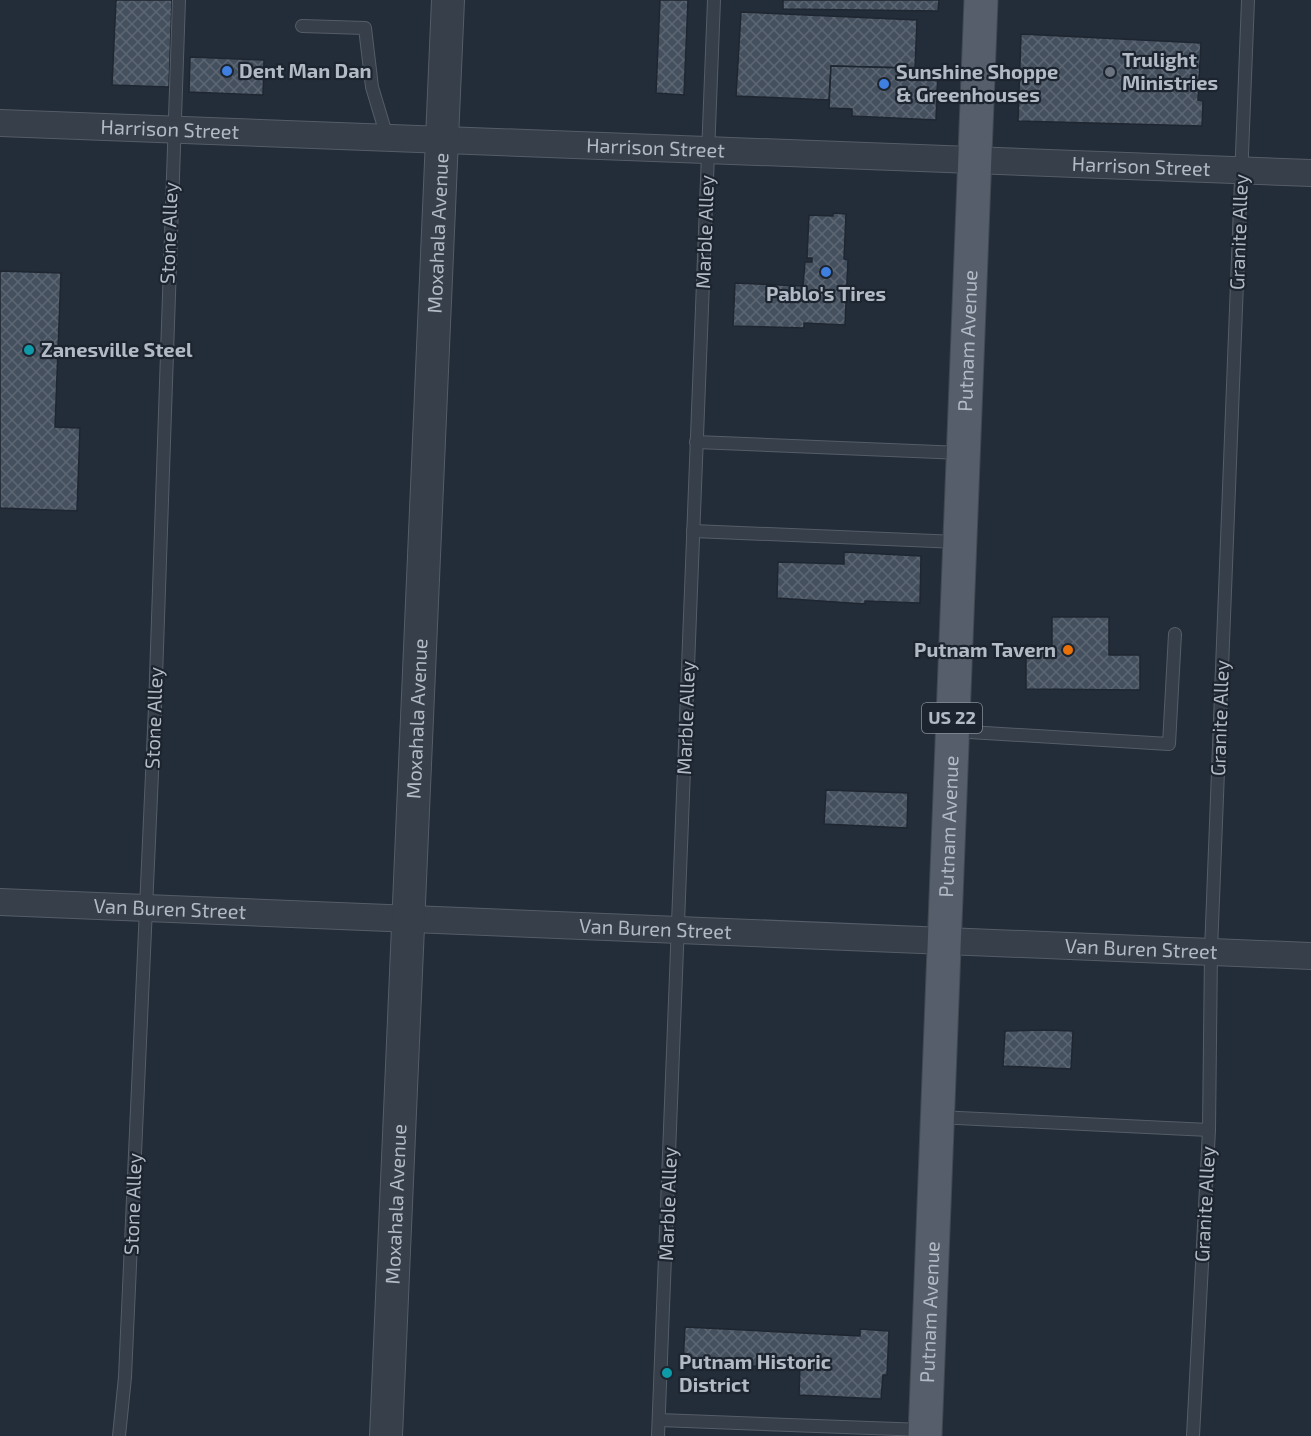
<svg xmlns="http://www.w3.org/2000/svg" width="1311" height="1436" viewBox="0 0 1311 1436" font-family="'Exo 2',sans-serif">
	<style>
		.building { fill: url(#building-cross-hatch); stroke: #1e2631; stroke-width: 1.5 }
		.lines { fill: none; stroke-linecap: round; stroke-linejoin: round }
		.service-casing { stroke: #555d68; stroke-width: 14 }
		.minor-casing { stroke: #555d68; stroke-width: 28 }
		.tertiary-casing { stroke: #555d68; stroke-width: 34 }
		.primary-casing { stroke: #404853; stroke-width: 35 }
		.service { stroke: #373f4a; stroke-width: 12 }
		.minor { stroke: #373f4a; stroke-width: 26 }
		.tertiary { stroke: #373f4a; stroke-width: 32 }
		.primary { stroke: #555e6a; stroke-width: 33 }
		.shop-dot { fill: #3f7fe0; stroke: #1c242f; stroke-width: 2 }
		.worship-dot { fill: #6b7280; stroke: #1c242f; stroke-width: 2 }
		.culture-dot { fill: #0f9aa8; stroke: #1c242f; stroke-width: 2 }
		.food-dot { fill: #e8710a; stroke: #1c242f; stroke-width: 2 }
		.labels { text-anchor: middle; stroke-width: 4.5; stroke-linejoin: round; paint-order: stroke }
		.shield { fill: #1c242f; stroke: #858d99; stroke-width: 1.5 }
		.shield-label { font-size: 18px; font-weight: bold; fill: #b2bac6 }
		.poi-label { font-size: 20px; font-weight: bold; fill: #b2bac6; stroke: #1c242f; text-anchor: start }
		.street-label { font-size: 20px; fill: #b2bac6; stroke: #1c242f }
	</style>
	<defs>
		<pattern id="building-cross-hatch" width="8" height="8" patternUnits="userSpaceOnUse" patternTransform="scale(1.5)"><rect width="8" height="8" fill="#45505e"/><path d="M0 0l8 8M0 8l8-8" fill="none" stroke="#5d6774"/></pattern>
	</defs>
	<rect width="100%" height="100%" fill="#232d39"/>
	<g class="building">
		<path d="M116,0H172L169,87L112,85Z"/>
		<path d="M660,0H688L684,95L656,93Z"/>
		<path d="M783,0H939L938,11L783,9Z"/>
		<path d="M741,12L917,20L915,68L831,66L829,100L736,96Z"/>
		<path d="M1021,34L1201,43L1198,100L1203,101L1202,126L1018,121Z"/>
		<path d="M190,57L264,60L263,95L189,92Z"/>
		<path d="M831,66L938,69L936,120L852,116V109L829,108Z"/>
		<path d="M833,213L846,214L844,259L848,260L845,325L804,323V328L733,326L735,283L803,286L805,262H812V258H807L809,215L833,216Z"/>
		<path d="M0,271L61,273L55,427L80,428L77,511L0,508Z"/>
		<path d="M844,552L921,556L920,603L865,601V604L777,598L778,562L844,564Z"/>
		<path d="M1052,617H1109V655H1140V690L1026,689V645L1052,646Z"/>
		<path d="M826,790L908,793L907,828L824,824Z"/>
		<path d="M1045,1030L1073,1031L1071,1069L1003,1066L1005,1031Z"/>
		<path d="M685,1327L860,1336V1329L889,1331L887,1375H883L881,1399L799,1395L800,1368L683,1363Z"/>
	</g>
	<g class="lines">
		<defs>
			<g id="service">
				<path d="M302,26L365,28L372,87L387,137"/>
				<path d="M696,442L962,453"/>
				<path d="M693,531L958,542"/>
				<path d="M953,731L1169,744L1175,634"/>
				<path d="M937,1117L1209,1130"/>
				<path d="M659,1420L924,1430"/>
				<path d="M119,1436L125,1377L155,707L179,0"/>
				<path d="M658,1436L714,0"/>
				<path d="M1193,1436L1209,1130L1211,951L1248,0"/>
			</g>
			<g id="minor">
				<path id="s1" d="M0,123L1311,173"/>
				<path id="s2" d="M0,902L1311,956"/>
			</g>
			<g id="tertiary">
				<path id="s3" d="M386,1436L448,0"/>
			</g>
			<g id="primary">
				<path id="s4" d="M925,1436L981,0"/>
			</g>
		</defs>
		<use href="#service" class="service-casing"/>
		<use href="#minor" class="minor-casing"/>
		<use href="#tertiary" class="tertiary-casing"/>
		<use href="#primary" class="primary-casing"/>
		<use href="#service" class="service"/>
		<use href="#minor" class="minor"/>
		<use href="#tertiary" class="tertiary"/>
		<use href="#primary" class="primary"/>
	</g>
	<g class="shop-dot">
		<circle cx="227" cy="71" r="6"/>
		<circle cx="884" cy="84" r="6"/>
		<circle cx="826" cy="272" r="6"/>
	</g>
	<circle class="worship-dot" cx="1110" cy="72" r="6"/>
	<g class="culture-dot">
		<circle cx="29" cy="350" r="6"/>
		<circle cx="667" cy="1373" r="6"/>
	</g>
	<circle class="food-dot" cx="1068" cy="650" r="6"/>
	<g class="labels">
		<rect class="shield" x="922" y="703" width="60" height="30" rx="4.5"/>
		<g class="shield-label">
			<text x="952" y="724">US 22</text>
		</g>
		<g class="poi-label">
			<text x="1122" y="67">Trulight<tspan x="1122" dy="23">Ministries</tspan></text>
			<text x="239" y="78">Dent Man Dan</text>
			<text x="896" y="79">Sunshine Shoppe<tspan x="896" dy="23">&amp; Greenhouses</tspan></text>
			<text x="826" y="301" text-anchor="middle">Pablo's Tires</text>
			<text x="41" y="357">Zanesville Steel</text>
			<text x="1056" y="657" text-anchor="end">Putnam Tavern</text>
			<text x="679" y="1369">Putnam Historic<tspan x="679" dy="23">District</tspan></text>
		</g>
		<g class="street-label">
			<text dy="7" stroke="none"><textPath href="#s1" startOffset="170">Harrison Street</textPath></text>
			<text dy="7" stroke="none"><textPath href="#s1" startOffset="656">Harrison Street</textPath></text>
			<text dy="7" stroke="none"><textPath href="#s1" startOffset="1142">Harrison Street</textPath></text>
			<text dy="7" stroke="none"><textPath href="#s3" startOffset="1204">Moxahala Avenue</textPath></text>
			<text transform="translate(705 232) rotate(-88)" y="7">Marble Alley</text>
			<text transform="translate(1239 232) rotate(-88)" y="7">Granite Alley</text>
			<text transform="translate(169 233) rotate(-88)" y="7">Stone Alley</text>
			<text dy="7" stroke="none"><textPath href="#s4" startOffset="1096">Putnam Avenue</textPath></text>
			<text transform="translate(154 718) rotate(-88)" y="7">Stone Alley</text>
			<text dy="7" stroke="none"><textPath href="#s3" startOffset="718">Moxahala Avenue</textPath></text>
			<text transform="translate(686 718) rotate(-88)" y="7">Marble Alley</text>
			<text transform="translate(1220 718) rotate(-88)" y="7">Granite Alley</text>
			<text dy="7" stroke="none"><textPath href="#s4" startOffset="610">Putnam Avenue</textPath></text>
			<text dy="7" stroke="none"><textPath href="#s2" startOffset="170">Van Buren Street</textPath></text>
			<text dy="7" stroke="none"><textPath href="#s2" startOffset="656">Van Buren Street</textPath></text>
			<text dy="7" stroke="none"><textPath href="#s2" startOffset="1142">Van Buren Street</textPath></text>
			<text transform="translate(133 1204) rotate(-88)" y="7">Stone Alley</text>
			<text dy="7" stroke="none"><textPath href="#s3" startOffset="232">Moxahala Avenue</textPath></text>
			<text transform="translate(668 1204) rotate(-88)" y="7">Marble Alley</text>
			<text transform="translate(1205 1204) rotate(-87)" y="7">Granite Alley</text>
			<text dy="7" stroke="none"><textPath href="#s4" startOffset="124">Putnam Avenue</textPath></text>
		</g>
	</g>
</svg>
